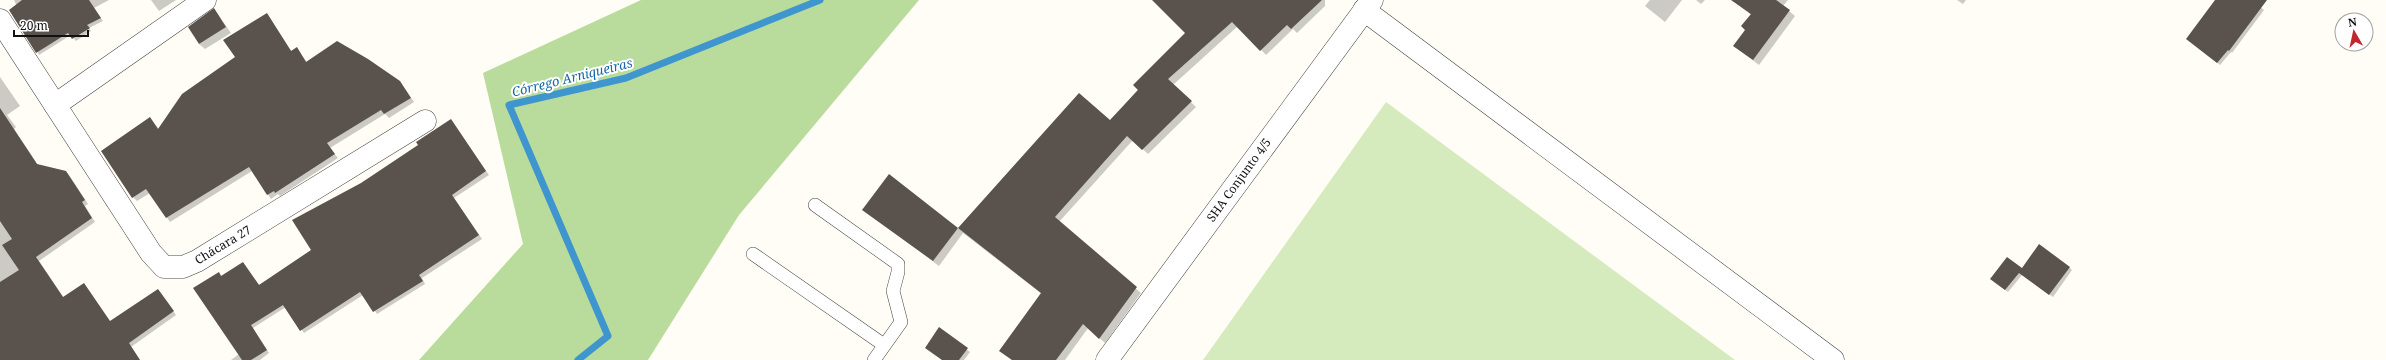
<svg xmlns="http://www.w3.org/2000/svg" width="2386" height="360" viewBox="0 0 2386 360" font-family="'Noto Serif',serif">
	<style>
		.green { fill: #d5ebbd }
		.forest { fill: #b9dc9c }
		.shadow { fill: #0003 }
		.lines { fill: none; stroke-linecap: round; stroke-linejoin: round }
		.stream { stroke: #3f96cf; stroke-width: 7 }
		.building { fill: #5a524d }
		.service-casing { stroke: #444; stroke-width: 14 }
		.minor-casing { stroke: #444; stroke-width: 23 }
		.tertiary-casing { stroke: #444; stroke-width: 23 }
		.service { stroke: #fff; stroke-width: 13 }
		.minor { stroke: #fff; stroke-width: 22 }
		.tertiary { stroke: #fff; stroke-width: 22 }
		.labels { text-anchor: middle; stroke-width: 4; stroke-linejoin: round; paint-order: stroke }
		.street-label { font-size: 12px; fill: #111; stroke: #fff }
		.water-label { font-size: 13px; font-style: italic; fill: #1768a6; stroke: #fff }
	</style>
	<rect width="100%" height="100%" fill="#fffdf5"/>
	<path class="green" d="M1386,102L1735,360H1203Z"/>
	<path class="forest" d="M641,0H919L739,215L648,360H419L523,244L483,73Z"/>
	<g class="shadow">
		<path d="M14,0H109L94,8L103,21L89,28L91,31L76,41L71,35L39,55Z"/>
		<path d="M151,0H176L159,11Z"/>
		<path d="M1159,0H1325V6L1297,33L1293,29L1266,55L1238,26L1173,85L1196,107L1148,154L1133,140L1059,222L1141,293L1105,343L1088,328L1065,360H1012L1000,350L1042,294L963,233L939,266L864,210L889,175L958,229L1079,94L1110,122L1186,33Z"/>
		<path d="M1650,0H1682L1665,22L1645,6Z"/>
		<path d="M1696,0H1705L1701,4Z"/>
		<path d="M1732,0H1788L1783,6L1795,16L1759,65L1734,46L1746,30L1751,15Z"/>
		<path d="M1957,0H1966L1963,4Z"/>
		<path d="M2217,0H2252L2264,10L2232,53L2231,52L2220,65L2190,41Z"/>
		<path d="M214,9L231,33L205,49L199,44Z"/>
		<path d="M267,14L292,52L297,49L307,62L400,82L414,102L389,118L385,114L330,148L338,158L280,196L278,194L271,199L252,171L170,222L150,193L137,201L133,197L102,151L150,118L159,129L236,57Z"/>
		<path d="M0,77L20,106L7,115L16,127L14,129L38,165L65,171L69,175L88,204L85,206L95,222L39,261L64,298L84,284L110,322L158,290L176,315L131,347L140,360H0Z"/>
		<path d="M451,120L489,175L454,198L482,239L422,278L425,284L377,314L363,295L304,333L286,307L253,328L269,353L260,360H231L239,354L219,273L222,277L243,263L259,285L313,251L361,184L420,146Z"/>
		<path d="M2069,267L2072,270L2053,297L2022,275L2008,292L1994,282L2022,270Z"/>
		<path d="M939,329L970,352L964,360H942Z"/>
	</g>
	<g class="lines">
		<path class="stream" d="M578,360L608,336L509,105L626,78L820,0"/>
	</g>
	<g class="building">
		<path d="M22,0H89L101,18L87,25L90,28L72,39L68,33L36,53L9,10Z"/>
		<path d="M1152,0H1322L1291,29L1287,25L1260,51L1232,22L1168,79L1192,101L1142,150L1127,136L1055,217L1137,287L1099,339L1083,324L1056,360H1012L999,351L1041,293L958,228L933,261L862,210L889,174L958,228L1079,93L1110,120L1138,90L1133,85L1185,33Z"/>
		<path d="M1731,0H1776L1790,10L1753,60L1733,46L1745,30L1741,26L1751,14Z"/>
		<path d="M2215,0H2267L2229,51L2228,50L2217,63L2186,39Z"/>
		<path d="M214,8L226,27L199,44L188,27Z"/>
		<path d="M267,13L291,51L297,47L306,62L337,41L368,59L400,81L411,98L384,114L381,110L327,143L335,154L275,193L274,191L267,195L249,167L166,218L146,189L132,198L101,151L150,117L158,129L182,94L235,57L223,40Z"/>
		<path d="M0,108L37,164L66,171L85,200L82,202L92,218L36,257L63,297L84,283L110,321L158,289L174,311L129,343L140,360H0V282L19,270L2,245L12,239L0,221Z"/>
		<path d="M451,119L486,171L452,195L479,235L419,275L423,281L373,312L360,292L300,331L283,305L251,325L267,350L251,360H242L193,288L219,272L221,276L243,262L259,285L311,250L292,220L361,183L418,145L416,142Z"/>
		<path d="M2039,244L2070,267L2049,295L2019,273L2005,290L1990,279L2007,257L2022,268Z"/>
		<path d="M939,327L968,348L959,360H942L925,348Z"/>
	</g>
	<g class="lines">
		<defs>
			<g id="service">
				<path d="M815,205L898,264V272L893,291L901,322L874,360"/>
				<path d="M753,254L884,345"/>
			</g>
			<g id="minor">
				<path d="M1364,10L1833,360"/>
				<path d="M0,20L151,253L164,267H183L197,261L425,121"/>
				<path d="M55,105L205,0"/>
			</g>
			<path id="tertiary" d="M1107,360L1372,0"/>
		</defs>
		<use href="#service" class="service-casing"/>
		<use href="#minor" class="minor-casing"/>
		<use href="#tertiary" class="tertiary-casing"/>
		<use href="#service" class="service"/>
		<use href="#minor" class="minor"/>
		<use href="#tertiary" class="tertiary"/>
	</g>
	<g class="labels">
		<g class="street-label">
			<text transform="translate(1239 180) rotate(-54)" y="4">SHA Conjunto 4/5</text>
			<text transform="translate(223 245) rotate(-31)" y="4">Chácara 27</text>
		</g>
		<g class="water-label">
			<text transform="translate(572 77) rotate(-14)" y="5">Córrego Arniqueiras</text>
		</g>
	</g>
	<g transform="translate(2354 32) rotate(351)"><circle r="19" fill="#ffffff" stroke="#a0a0a0"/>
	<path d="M0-3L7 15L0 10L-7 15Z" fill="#c4262e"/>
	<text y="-6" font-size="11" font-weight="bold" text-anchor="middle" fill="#111111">N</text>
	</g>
	<path d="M14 30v6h74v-6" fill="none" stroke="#111111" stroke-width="2"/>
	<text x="20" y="30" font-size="12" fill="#111111" stroke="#ffffff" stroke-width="3" paint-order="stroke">20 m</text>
</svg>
